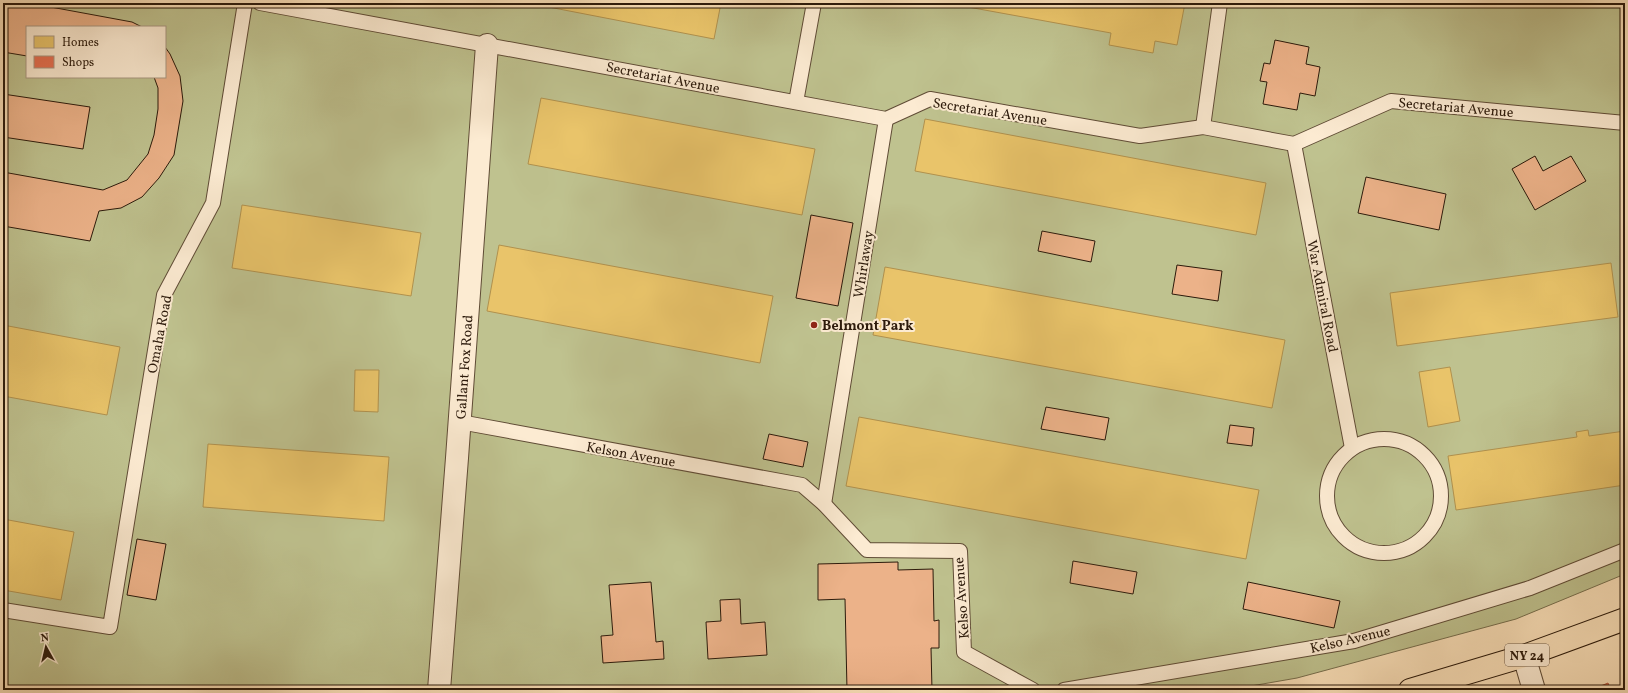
<svg xmlns="http://www.w3.org/2000/svg" width="1628" height="693" viewBox="0 0 1628 693" font-family="Vollkorn,serif">
	<style>
		.green { fill: #bfc28f; stroke: #766e4d; fill-rule: evenodd }
		.homes { fill: #e9c46a; stroke: #b0914e }
		.shops { fill: #e76f51; stroke: #af563c }
		.building { fill: #ecb289; stroke: #2c1a0b }
		.lines { fill: none; stroke-linecap: round; stroke-linejoin: round }
		.service-casing { stroke: #604c36; stroke-width: 16 }
		.minor-casing { stroke: #604c36; stroke-width: 24 }
		.primary-casing { stroke: #2c1a0b; stroke-width: 24 }
		.service { stroke: #fcebd2; stroke-width: 14 }
		.minor { stroke: #fcebd2; stroke-width: 22 }
		.primary { stroke: #fae0b9; stroke-width: 22 }
		.poi-dot { fill: #8f2418; stroke: #fcebd2; stroke-width: 1.5 }
		.labels { text-anchor: middle; stroke-width: 4; stroke-linejoin: round; paint-order: stroke }
		.shield { fill: #fcebd2; stroke: #6a5947; stroke-width: 1 }
		.shield-label { font-size: 13px; font-weight: bold; fill: #2c1a0b }
		.street-label { font-size: 14px; fill: #2c1a0b; stroke: #fcebd2 }
		.poi-label { font-size: 14px; font-weight: bold; fill: #2c1a0b; stroke: #fcebd2; text-anchor: start }
	</style>
	<rect width="100%" height="100%" fill="#fae0b9"/>
	<filter id="stains"><feTurbulence type="fractalNoise" baseFrequency=".005" numOctaves="4"/><feColorMatrix values="0 0 0 0 .2 0 0 0 0 .09 0 0 0 0 .02 0 0 0 .5 -.17"/></filter>
	<radialGradient id="worn" r=".72"><stop offset=".6" stop-color="#630" stop-opacity="0"/><stop offset="1" stop-color="#630" stop-opacity=".3"/></radialGradient>
	<path class="green" d="M3,3H1625V574L1516,619L1297,678L1228,690H3ZM27,27H165V77H27Z"/>
	<g class="homes">
		<path d="M528,3H721L714,39Z"/>
		<path d="M946,3H1185L1177,45L1155,41L1153,53L1109,45L1111,33Z"/>
		<path d="M541,98L815,149L802,215L528,164Z"/>
		<path d="M925,119L1266,183L1256,235L915,171Z"/>
		<path d="M242,205L421,233L411,296L232,268Z"/>
		<path d="M499,245L773,296L760,363L487,311Z"/>
		<path d="M1611,263L1618,317L1397,346L1390,293Z"/>
		<path d="M885,267L1285,340L1272,408L873,335Z"/>
		<path d="M3,325L120,347L107,415L3,396Z"/>
		<path d="M1450,367L1460,421L1428,427L1419,372Z"/>
		<path d="M355,370H379L378,412L354,411Z"/>
		<path d="M859,417L1259,490L1246,559L846,486Z"/>
		<path d="M1588,430L1589,436L1625,431V485L1456,510L1448,456L1577,437L1576,432Z"/>
		<path d="M208,444L389,457L384,521L203,507Z"/>
		<path d="M3,519L74,532L61,600L3,590Z"/>
	</g>
	<path class="shops" d="M1608,683L1611,690H1591Z"/>
	<g class="building">
		<path d="M3,3H29L132,22L142,27H27V56L3,52Z"/>
		<path d="M1275,40L1309,47L1306,64L1320,67L1315,96L1300,93L1297,110L1263,104L1267,82L1260,81L1264,63L1270,64Z"/>
		<path d="M165,47L170,54L180,76L183,101L174,155L159,178L142,197L121,208L99,211L90,241L3,226V172L103,190L127,180L148,154L154,135L158,109V88L154,77H165Z"/>
		<path d="M3,94L90,107L83,149L3,137Z"/>
		<path d="M1535,156L1543,171L1571,156L1586,181L1535,210L1512,169Z"/>
		<path d="M1366,177L1446,194L1439,230L1358,213Z"/>
		<path d="M811,215L853,223L838,306L796,298Z"/>
		<path d="M1042,231L1095,241L1091,262L1038,251Z"/>
		<path d="M1177,265L1222,271L1218,301L1172,294Z"/>
		<path d="M1046,407L1109,418L1105,440L1041,429Z"/>
		<path d="M1230,425L1254,428L1252,446L1227,443Z"/>
		<path d="M769,434L808,442L803,467L763,459Z"/>
		<path d="M137,539L166,544L156,600L127,595Z"/>
		<path d="M1073,561L1137,572L1133,594L1070,583Z"/>
		<path d="M898,562V570L933,569L934,621L939,620V648H931L932,690H847L845,599L818,600V564Z"/>
		<path d="M651,582L656,642L663,641L664,659L603,663L601,636L613,635L609,585Z"/>
		<path d="M1248,582L1340,601L1334,628L1243,609Z"/>
		<path d="M740,599L741,624L765,622L767,655L708,659L706,622L721,621L720,600Z"/>
	</g>
	<g class="lines">
		<defs>
			<g id="service">
				<path d="M260,3L886,119L930,99L1140,136L1203,127L1294,144L1391,101L1625,123"/>
				<path d="M796,102L814,3"/>
				<path d="M1203,127L1220,3"/>
				<path d="M1294,144L1352,448"/>
				<path d="M460,422L802,485L824,504L867,550L960,551L964,652L1033,690"/>
				<circle cx="1384" cy="496" r="57"/>
				<path d="M824,504L886,119"/>
				<path d="M3,610L110,627L164,295L213,203L245,3"/>
				<path d="M1064,690L1354,641L1530,588L1625,550"/>
			</g>
			<g id="minor">
				<path d="M1524,656L1534,690"/>
				<path d="M439,690L457,458L487,45"/>
			</g>
			<path id="primary" d="M1410,690L1524,656L1625,619"/>
		</defs>
		<use href="#service" class="service-casing"/>
		<use href="#minor" class="minor-casing"/>
		<use href="#primary" class="primary-casing"/>
		<use href="#service" class="service"/>
		<use href="#minor" class="minor"/>
		<use href="#primary" class="primary"/>
	</g>
	<circle class="poi-dot" cx="814" cy="325" r="4"/>
	<g class="labels">
		<rect class="shield" x="1505" y="644" width="44" height="22" rx="3"/>
		<g class="shield-label">
			<text x="1527" y="660">NY 24</text>
		</g>
		<g class="street-label">
			<text transform="translate(663 77) rotate(11)" y="5">Secretariat Avenue</text>
			<text transform="translate(1456 107) rotate(5)" y="5">Secretariat Avenue</text>
			<text transform="translate(990 111) rotate(9)" y="5">Secretariat Avenue</text>
			<text transform="translate(863 264) rotate(-81)" y="5">Whirlaway</text>
			<text transform="translate(1323 296) rotate(79)" y="5">War Admiral Road</text>
			<text transform="translate(159 334) rotate(-79)" y="5">Omaha Road</text>
			<text transform="translate(464 367) rotate(-86)" y="5">Gallant Fox Road</text>
			<text transform="translate(631 454) rotate(10)" y="5">Kelson Avenue</text>
			<text transform="translate(961 598) rotate(-94)" y="5">Kelso Avenue</text>
			<text transform="translate(1350 639) rotate(-13)" y="5">Kelso Avenue</text>
		</g>
		<g class="poi-label">
			<text x="822" y="330">Belmont Park</text>
		</g>
	</g>
	<rect width="1628" height="693" fill="none" stroke="#fae0b9" stroke-width="16"/>
	<rect x="4" y="4" width="1620" height="685" fill="none" stroke="#2c1a0b" stroke-width="2"/>
	<rect x="8" y="8" width="1612" height="677" fill="none" stroke="#2c1a0b"/>
	<rect x="26" y="26" width="140" height="52" fill="#fcebd2" stroke="#a99782"/>
	<rect x="34" y="36" width="20" height="12" fill="#e9c46a" stroke="#a99782"/>
	<text x="62" y="46" font-size="12" fill="#2c1a0b">Homes</text>
	<rect x="34" y="56" width="20" height="12" fill="#e76f51" stroke="#a99782"/>
	<text x="62" y="66" font-size="12" fill="#2c1a0b">Shops</text>
	<g transform="translate(46 647) rotate(352)" stroke="#fcebd2" stroke-width="3" paint-order="stroke">
	<path d="M0-3L7 15L0 10L-7 15Z" fill="#2c1a0b"/>
	<text y="-6" font-size="11" font-weight="bold" text-anchor="middle" fill="#2c1a0b">N</text>
	</g>
	<rect width="100%" height="100%" filter="url(#stains)"/>
	<rect width="100%" height="100%" fill="url(#worn)"/>
</svg>
